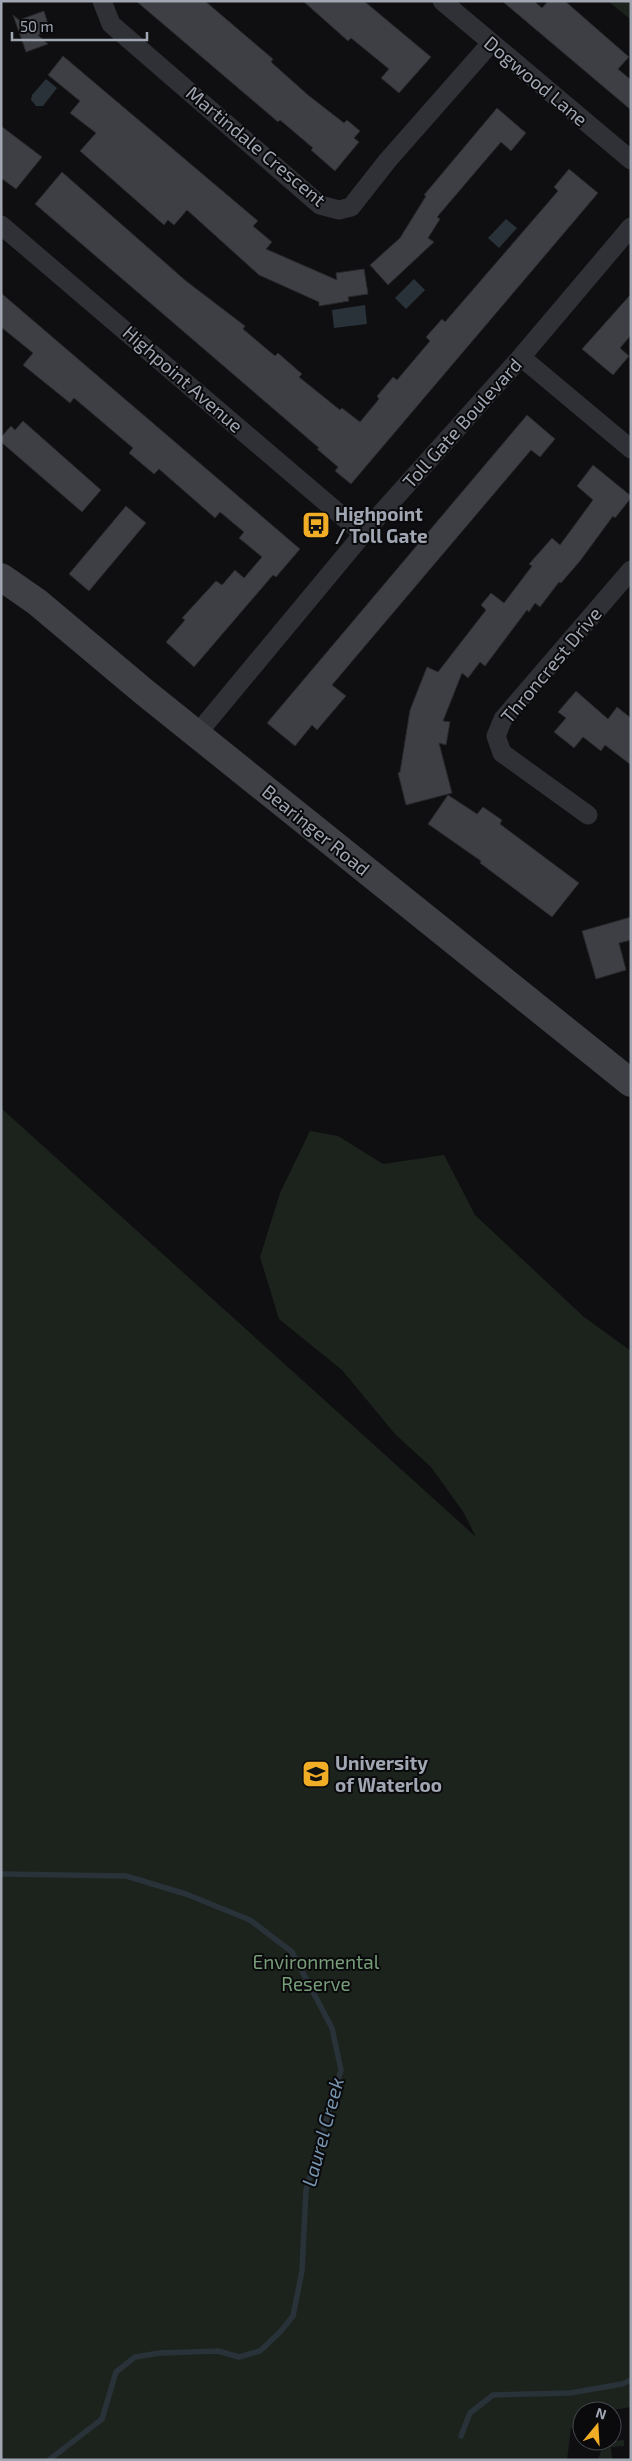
<svg xmlns="http://www.w3.org/2000/svg" width="632" height="2461" viewBox="0 0 632 2461" font-family="'Exo 2',sans-serif">
	<style>
		.green { fill: #1c231d }
		.water { fill: #293239 }
		.lines { fill: none; stroke-linecap: round; stroke-linejoin: round }
		.stream { stroke: #293239; stroke-width: 5.5 }
		.building { fill: #3e3f44; stroke: #29292d }
		.street { stroke: #303136; stroke-width: 19 }
		.secondary { stroke: #3e4046; stroke-width: 28 }
		.labels { text-anchor: middle; stroke-width: 4; stroke-linejoin: round; paint-order: stroke }
		.street-label { font-size: 19px; fill: #a0a6b2; stroke: #0a0a0c }
		.poi-label { font-size: 19px; font-weight: bold; fill: #a0a6b2; stroke: #0a0a0c; text-anchor: start }
		.park-label { font-size: 19px; fill: #779d79; stroke: #0a0a0c }
		.water-label { font-size: 20px; font-style: italic; fill: #7694ae; stroke: #0a0a0c }
	</style>
	<rect width="100%" height="100%" fill="#0f0f11"/>
	<g class="green">
		<path d="M608,1H631V20Z"/>
		<path d="M1,1108L476,1537L464,1513L431,1467L395,1434L342,1370L279,1319L260,1257L280,1193L310,1131L338,1136L383,1164L444,1155L475,1215L584,1317L631,1351V2407L606,2411H582V2429L571,2428L567,2460H1Z"/>
		<path d="M624,2440V2446L611,2447L612,2460H598L603,2445L610,2441Z"/>
	</g>
	<g class="water">
		<path d="M46,79L57,88L43,106H36L31,100L32,95Z"/>
		<path d="M506,219L517,228L499,248L488,238Z"/>
		<path d="M414,279L425,290L406,309L395,298Z"/>
		<path d="M365,305L367,324L334,328L332,310Z"/>
	</g>
	<g class="lines">
		<g class="stream">
			<path d="M1,1874L126,1876L186,1894L250,1920L292,1952L332,2028L341,2070L306,2190L302,2271L293,2316L280,2332L260,2351L239,2357L218,2351L160,2353L135,2357L116,2372L102,2419L49,2460"/>
			<path d="M461,2436L470,2413L493,2395L570,2393L622,2384L631,2380"/>
		</g>
	</g>
	<g class="building">
		<path d="M136,1H205L273,59L271,62L308,95L344,123L347,120L360,131L354,138L359,142L335,171L311,150L313,148L280,120L278,122Z"/>
		<path d="M303,1H364L431,57L399,93L381,78L389,69L351,38L348,41Z"/>
		<path d="M502,1H534L542,8L548,1H565L629,57L618,69L631,80V110Z"/>
		<path d="M44,11L50,31L38,35L48,44L26,52L13,15L19,20Z"/>
		<path d="M63,56L258,221L253,226L272,242L266,249L337,280L336,273L364,269L368,294L348,297L349,301L319,306V302L259,275L187,210L174,225L168,220L164,225L80,151L96,133L70,113L80,101L48,75Z"/>
		<path d="M497,108L526,133L511,151L501,142L437,217L440,219L428,238L434,242L388,285L370,265L400,238L426,196L424,195Z"/>
		<path d="M1,126L42,157L16,189L1,178Z"/>
		<path d="M569,169L598,193L351,484L335,471L338,467L317,449L319,448L35,204L62,172L186,281L245,326L243,329L275,356L278,353L302,374L299,377L340,410L342,408L360,422L379,399L377,396L393,377L397,380L430,341L426,337L442,319L445,322L558,191L554,187Z"/>
		<path d="M1,293L300,549L276,577L273,575L194,667L166,642L185,620L182,618L216,581L222,585L235,570L244,578L262,557L239,538L244,532L220,512L215,518L159,469L154,474L129,453L133,448L74,398L70,403L23,365L33,353L1,327Z"/>
		<path d="M631,294V335L620,348L629,356L613,375L582,349Z"/>
		<path d="M527,415L555,439L540,457L531,450L332,685L346,696L317,730L312,725L295,746L267,723Z"/>
		<path d="M23,421L101,490L82,512L1,442V437L11,426L15,430Z"/>
		<path d="M593,465L631,496V498L615,518L613,516L580,561L561,583L559,582L540,607L535,603L529,612L527,610L485,666L480,662L468,678L462,673L443,721L450,722L446,745L439,743L452,793L406,805L398,773L400,772L410,710L427,667L438,672L486,610L481,605L491,593L504,603L532,566L529,564L552,538L560,545L593,500L577,486Z"/>
		<path d="M126,506L146,523L89,591L69,574Z"/>
		<path d="M576,691L608,719L617,707L631,718V765L605,745L601,751L583,737L574,748L554,732L566,718L558,712Z"/>
		<path d="M448,795L477,814L483,807L502,820L500,824L579,883L552,917L480,863L481,861L428,824Z"/>
		<path d="M631,917V940L619,943L626,970L596,979L582,931Z"/>
	</g>
	<g class="lines">
		<g class="street">
			<path d="M102,1L111,24L118,30L320,205L339,210L351,207L388,160L491,43"/>
			<path d="M442,1L631,160"/>
			<path d="M1,225L363,534"/>
			<path d="M521,357L631,449"/>
			<path d="M197,734L368,528L521,357L631,227"/>
			<path d="M588,815L502,753L496,736L503,719L631,570"/>
		</g>
		<path class="secondary" d="M1,577L37,602L143,691L631,1083"/>
	</g>
	<defs>
		<symbol id="bus-square" viewBox="-11 -11 22 22"><rect x="-9" y="-9" width="18" height="18" rx="4" fill="#f2ad26" stroke="#0a0a0c"/><path d="M-5-6H5V4H4V6H2V4H-2V6H-4V4H-5ZM-3.5-4V0h7V-4ZM-3.5 1.2v1.5H-2V1.2ZM2 1.2v1.5H3.5V1.2Z" fill="#111"/></symbol>
		<symbol id="university-square" viewBox="-11 -11 22 22"><rect x="-9" y="-9" width="18" height="18" rx="4" fill="#f2ad26" stroke="#0a0a0c"/><path d="M0-5L7-2L0 1L-7-2ZM-4 1L0 2.5L4 1V4Q0 6-4 4Z" fill="#111"/></symbol>
	</defs>
	<g fill-rule="evenodd">
		<use href="#bus-square" x="300" y="509" width="32" height="32"/>
		<use href="#university-square" x="300" y="1758" width="32" height="32"/>
	</g>
	<g class="labels">
		<g class="street-label">
			<text transform="translate(536 81) rotate(40)" y="7">Dogwood Lane</text>
			<text transform="translate(256 146) rotate(40)" y="7">Martindale Crescent</text>
			<text transform="translate(183 379) rotate(41)" y="7">Highpoint Avenue</text>
			<text transform="translate(462 423) rotate(-48)" y="7">Toll Gate Boulevard</text>
			<text transform="translate(551 665) rotate(-50)" y="7">Throncrest Drive</text>
			<text transform="translate(316 830) rotate(39)" y="7">Bearinger Road</text>
		</g>
		<g class="poi-label">
			<text x="335" y="521">Highpoint<tspan x="335" dy="22">/ Toll Gate</tspan></text>
			<text x="335" y="1770">University<tspan x="335" dy="22">of Waterloo</tspan></text>
		</g>
		<g class="park-label">
			<text x="316" y="1969">Environmental<tspan x="316" dy="22">Reserve</tspan></text>
		</g>
		<g class="water-label">
			<text transform="translate(323 2132) rotate(-75)" y="7">Laurel Creek</text>
		</g>
	</g>
	<rect width="632" height="2461" fill="none" stroke="#a0a6b2" stroke-width="5"/>
	<g transform="translate(597 2426) rotate(18)"><circle r="24" fill="#0a0a0c" stroke="#46484e"/>
	<path d="M0-4L9 19L0 12L-9 19Z" fill="#f2ad26"/>
	<text y="-8" font-size="14" font-weight="bold" text-anchor="middle" fill="#a0a6b2">N</text>
	</g>
	<path d="M12 32v8h135v-8" fill="none" stroke="#a0a6b2" stroke-width="2.5"/>
	<text x="20" y="32" font-size="15" fill="#a0a6b2" stroke="#0a0a0c" stroke-width="4" paint-order="stroke">50 m</text>
</svg>
